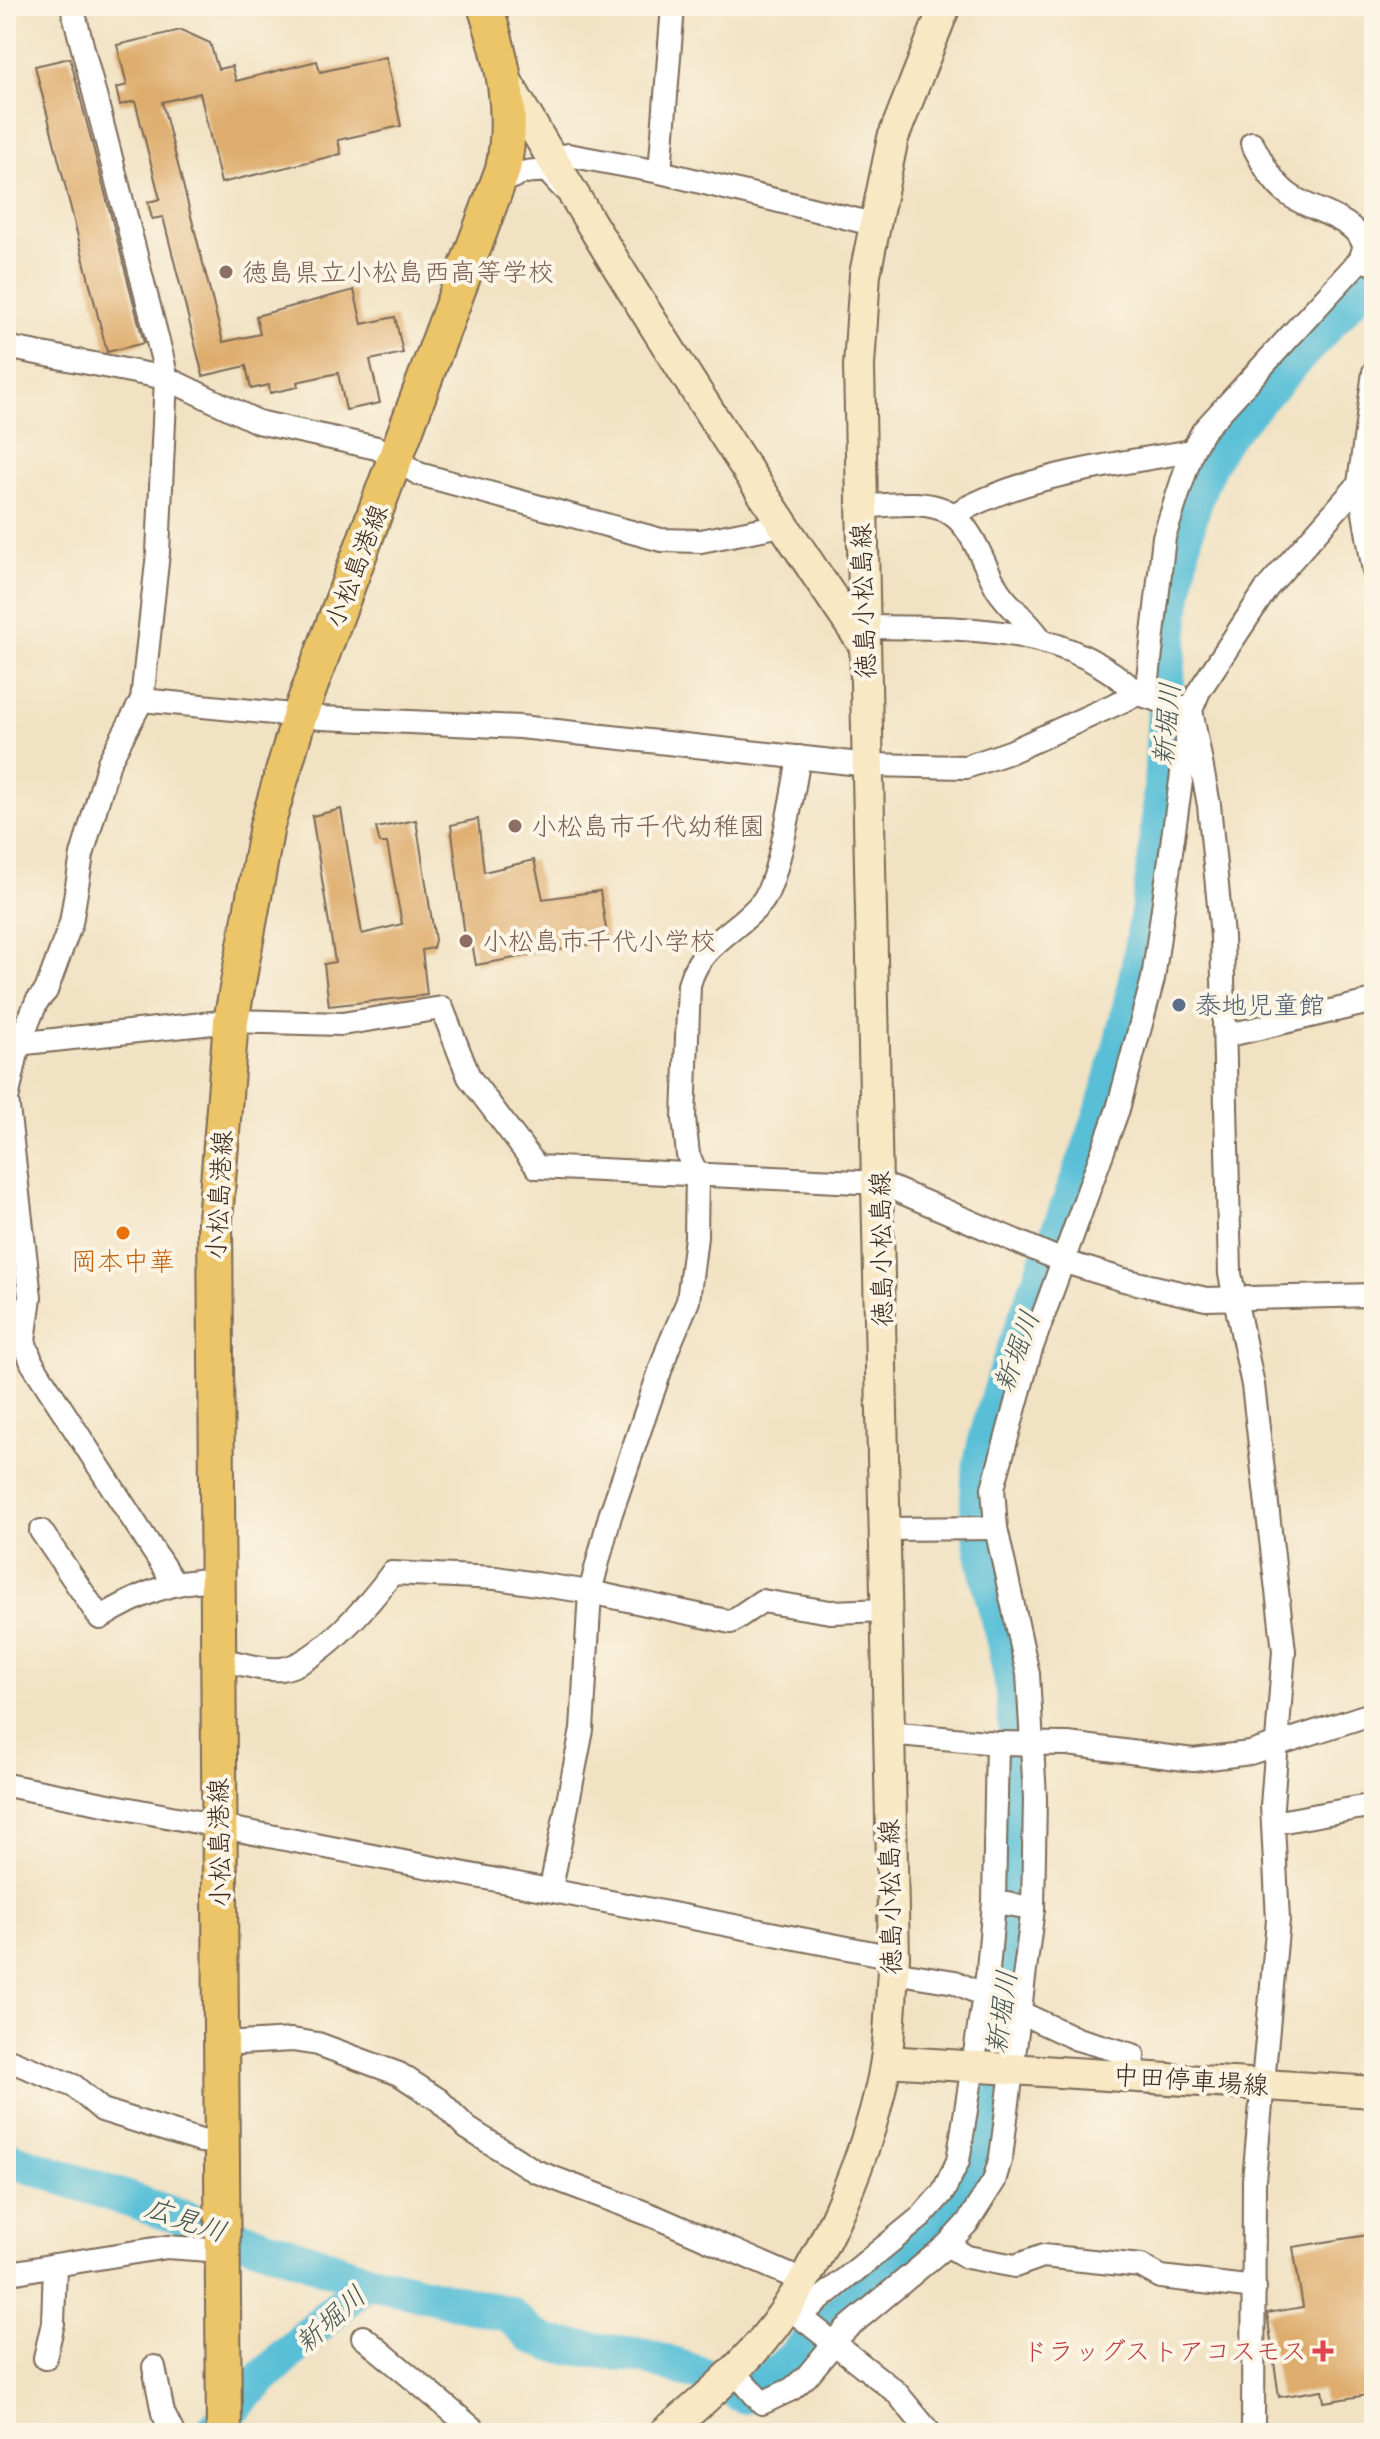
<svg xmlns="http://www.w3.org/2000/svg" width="1380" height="2439" viewBox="0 0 1380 2439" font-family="'Indie Flower','Klee One',sans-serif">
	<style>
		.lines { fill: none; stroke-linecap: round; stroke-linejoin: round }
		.river { stroke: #59bfd7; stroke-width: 36 }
		.building { fill: #deac6c }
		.street-casing { stroke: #7b6a58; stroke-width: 26 }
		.secondary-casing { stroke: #7b6a58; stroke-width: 34 }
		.primary-casing { stroke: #7b6a58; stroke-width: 38 }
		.street { stroke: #fff; stroke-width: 22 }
		.secondary { stroke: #f8e8c3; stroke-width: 30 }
		.primary { stroke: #edc569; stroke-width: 34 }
		.education-dot { fill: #8d6e63; stroke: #fcf5e5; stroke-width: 3 }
		.service-dot { fill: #5c6f8a; stroke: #fcf5e5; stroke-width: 3 }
		.food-dot { fill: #e8710a; stroke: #fcf5e5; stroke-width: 3 }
		.health-dot { fill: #e0444e; stroke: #fcf5e5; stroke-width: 3 }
		.labels { text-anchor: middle; stroke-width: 8; stroke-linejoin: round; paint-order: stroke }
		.education-label { font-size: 26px; fill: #785e54; stroke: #fcf5e5; text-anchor: start }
		.street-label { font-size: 26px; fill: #3b2a1e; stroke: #fcf5e5 }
		.service-label { font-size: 26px; fill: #4e5e75; stroke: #fcf5e5; text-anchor: start }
		.food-label { font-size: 26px; fill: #c56008; stroke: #fcf5e5 }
		.health-label { font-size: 26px; fill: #be3a42; stroke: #fcf5e5; text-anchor: end }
		.water-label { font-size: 28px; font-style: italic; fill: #445756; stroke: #fcf5e5 }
	</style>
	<rect width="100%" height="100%" fill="#fcf5e5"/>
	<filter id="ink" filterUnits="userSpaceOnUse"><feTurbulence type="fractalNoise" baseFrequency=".0125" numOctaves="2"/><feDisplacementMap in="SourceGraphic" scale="16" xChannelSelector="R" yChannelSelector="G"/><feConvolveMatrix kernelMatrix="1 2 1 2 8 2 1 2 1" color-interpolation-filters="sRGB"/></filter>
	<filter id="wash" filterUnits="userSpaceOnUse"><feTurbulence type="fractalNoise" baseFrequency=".006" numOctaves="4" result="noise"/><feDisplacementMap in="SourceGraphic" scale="32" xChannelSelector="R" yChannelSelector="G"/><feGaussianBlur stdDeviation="1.8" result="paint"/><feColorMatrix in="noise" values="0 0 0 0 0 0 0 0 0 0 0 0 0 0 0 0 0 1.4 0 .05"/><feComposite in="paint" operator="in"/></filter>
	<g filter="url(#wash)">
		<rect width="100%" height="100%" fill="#f1e2c3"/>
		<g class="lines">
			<g class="river">
				<path d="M6,2158L366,2280L509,2314L532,2336L551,2344L647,2357L703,2375"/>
				<path d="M738,2393L745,2396C782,2373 808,2342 839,2313C875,2279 947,2230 968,2188C988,2147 991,2098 997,2054C1014,1933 1028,1807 1012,1685C1003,1615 971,1548 979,1477C984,1438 997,1402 1009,1365C1034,1291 1064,1220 1090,1147C1121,1063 1140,968 1153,879C1171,755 1154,536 1226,435L1374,274"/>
				<path d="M211,2433L251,2389L366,2280"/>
			</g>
		</g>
		<g id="blocks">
			<g class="building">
				<path d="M181,30L210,43L218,69L232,66L236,81L317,61L320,72L386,57L401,126L338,140L341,154L221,183L200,93L162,102L223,342L260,334L256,316L354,290L362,324L395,317L403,353L370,360L380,403L346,410L338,373L297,382L298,387L270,393L269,385L251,389L246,366L203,376L163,217L152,219L148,202L160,199L135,101L120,105L116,88L127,85L117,45Z"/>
				<path d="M70,58L144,343L107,352L35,66Z"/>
				<path d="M341,809L362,934L402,924L387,843H380L376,828L416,820L435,940L433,948L422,950L427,995L329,1006L324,964L335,962L312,816Z"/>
				<path d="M478,819L484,872L534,860L543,899L600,891L608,941L476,965L471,937H465L451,825Z"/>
				<path d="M1374,2234V2394L1324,2402L1322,2390L1279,2397L1267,2313L1303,2307L1293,2247Z"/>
			</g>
		</g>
	</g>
	<g filter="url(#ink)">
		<use href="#blocks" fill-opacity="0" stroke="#7b6a58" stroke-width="2"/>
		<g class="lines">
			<defs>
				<g id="street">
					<path d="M72,6L163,361L166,378L158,553L142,700L109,762L82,855L71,923L46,991L37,1001L19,1043L7,1099L30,1297L24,1341L32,1363L174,1583"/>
					<path d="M1252,143C1262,162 1271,181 1288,194C1311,212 1354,216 1365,246L1360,260"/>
					<path d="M552,158L568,155L660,172L873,224"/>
					<path d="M660,172L673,6"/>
					<path d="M496,188C513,174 525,170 547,171L564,189"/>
					<path d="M6,347L166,378L258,422L377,448L419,474L661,540L701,541L782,525"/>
					<path d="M1374,488L1359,484L1374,571"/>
					<path d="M860,507C887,505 930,498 953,515C975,532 984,567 998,590C1009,607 1027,620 1039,637"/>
					<path d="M953,515C1025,474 1111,465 1192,451L1203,431L1360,260L1374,264"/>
					<path d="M863,627C958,628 1064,622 1138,694"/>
					<path d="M1146,696L1164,537L1192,451"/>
					<path d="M142,700L322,718L520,727L869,765L966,767L1010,752L1138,694L1191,710L1153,979L1118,1109L1030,1352L993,1488L996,1528L1028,1674L1035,1798L1033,1908L1001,2157L994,2181L968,2222L947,2245L845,2330L807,2376L792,2389L762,2403L734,2371"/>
					<path d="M1225,1036L1374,1001"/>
					<path d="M7,1045L231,1021L342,1024L442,1008L469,1077L537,1167L880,1183L1065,1262L1124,1280L1206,1299L1374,1295"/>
					<path d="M886,1529L996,1528"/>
					<path d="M41,1531L100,1618C138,1595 173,1579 218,1580"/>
					<path d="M219,1660C240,1662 260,1671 281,1669C317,1665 372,1601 392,1573L496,1578L590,1592L731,1622L762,1601L830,1612L888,1610"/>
					<path d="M888,1733L997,1743L994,1902L1033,1908"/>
					<path d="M997,1743L1068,1744L1193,1760L1250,1753L1374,1713"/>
					<path d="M6,1785L894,1957"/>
					<path d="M1273,1823L1374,1805"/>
					<path d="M551,1888L582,1730L590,1592L610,1516L668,1348L688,1301L696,1237L697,1174L688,1155L684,1118L689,985C699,944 736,933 762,902C778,883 794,787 799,757"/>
					<path d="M893,1972L955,1982L1077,2039L1133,2055L1132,2076"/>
					<path d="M222,2044L292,2040L318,2044L399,2074L439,2100L467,2128L535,2171L656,2217L801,2280"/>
					<path d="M6,2059L74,2086L102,2110L201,2141L223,2143"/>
					<path d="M947,2245L967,2257L1015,2266L1043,2256L1141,2266L1161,2277L1255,2288"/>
					<path d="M6,2274L55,2265"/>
					<path d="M788,2307L896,2392L930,2433"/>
					<path d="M801,2315L921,2217L943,2192L958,2161L988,1970L994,1902"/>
					<path d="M363,2337L478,2433"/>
					<path d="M45,2358L53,2323L55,2265L167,2247L223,2251"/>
					<path d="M154,2367L163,2413L173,2433"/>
					<path d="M1253,2433L1254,2180L1278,1920L1272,1806L1284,1651L1253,1385L1230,1274L1222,936L1209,805L1191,710L1199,691L1267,588L1359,484L1374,372"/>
				</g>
				<g id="secondary">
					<path d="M507,82C618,274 739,461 864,645"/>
					<path d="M886,2061L1374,2092"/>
					<path d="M664,2433C699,2405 732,2376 762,2341C818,2275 873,2145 886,2060C891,2026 891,1991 894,1957L859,366L865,274L893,138L945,6"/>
				</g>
				<path id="primary" d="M224,2433L215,1219L231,1021L267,826L300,714L503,169C515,112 503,61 485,6"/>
			</defs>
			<use href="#street" class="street-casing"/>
			<use href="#secondary" class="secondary-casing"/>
			<use href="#primary" class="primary-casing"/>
			<use href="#street" class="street"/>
			<use href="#secondary" class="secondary"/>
			<use href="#primary" class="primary"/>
		</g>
	</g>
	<g class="education-dot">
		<circle cx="226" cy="272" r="8"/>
		<circle cx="515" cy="826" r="8"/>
		<circle cx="466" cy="941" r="8"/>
	</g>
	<circle class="service-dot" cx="1179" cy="1005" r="8"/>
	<circle class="food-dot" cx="123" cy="1233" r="8"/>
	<path class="health-dot" d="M1319 2339h8v8h8v8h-8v8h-8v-8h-8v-8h8z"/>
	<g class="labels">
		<g class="education-label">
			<text x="242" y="281">徳島県立小松島西高等学校</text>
			<text x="531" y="835">小松島市千代幼稚園</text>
			<text x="482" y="950">小松島市千代小学校</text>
		</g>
		<g class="street-label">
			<text transform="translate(356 566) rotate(-69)" y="9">小松島港線</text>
			<text transform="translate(863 601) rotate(-92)" y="9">徳島小松島線</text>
			<text transform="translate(219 1195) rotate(-87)" y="9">小松島港線</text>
			<text transform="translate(881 1249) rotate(-91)" y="9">徳島小松島線</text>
			<text transform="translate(219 1843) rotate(-91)" y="9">小松島港線</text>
			<text transform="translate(890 1897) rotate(-91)" y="9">徳島小松島線</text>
			<text transform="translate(1191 2080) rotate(4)" y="9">中田停車場線</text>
		</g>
		<g class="service-label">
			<text x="1195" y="1014">泰地児童館</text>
		</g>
		<g class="food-label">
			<text x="123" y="1270">岡本中華</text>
		</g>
		<g class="health-label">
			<text x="1307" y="2360">ドラッグストアコスモス</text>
		</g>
		<g class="water-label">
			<text transform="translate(1166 724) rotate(-85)" y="10">新堀川</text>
			<text transform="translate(1016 1351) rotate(-70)" y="10">新堀川</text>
			<text transform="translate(1001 2012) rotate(-82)" y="10">新堀川</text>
			<text transform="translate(186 2219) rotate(19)" y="10">広見川</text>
			<text transform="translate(330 2319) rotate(-42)" y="10">新堀川</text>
		</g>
	</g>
	<rect width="1380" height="2439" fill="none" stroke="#fcf5e5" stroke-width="32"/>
</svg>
